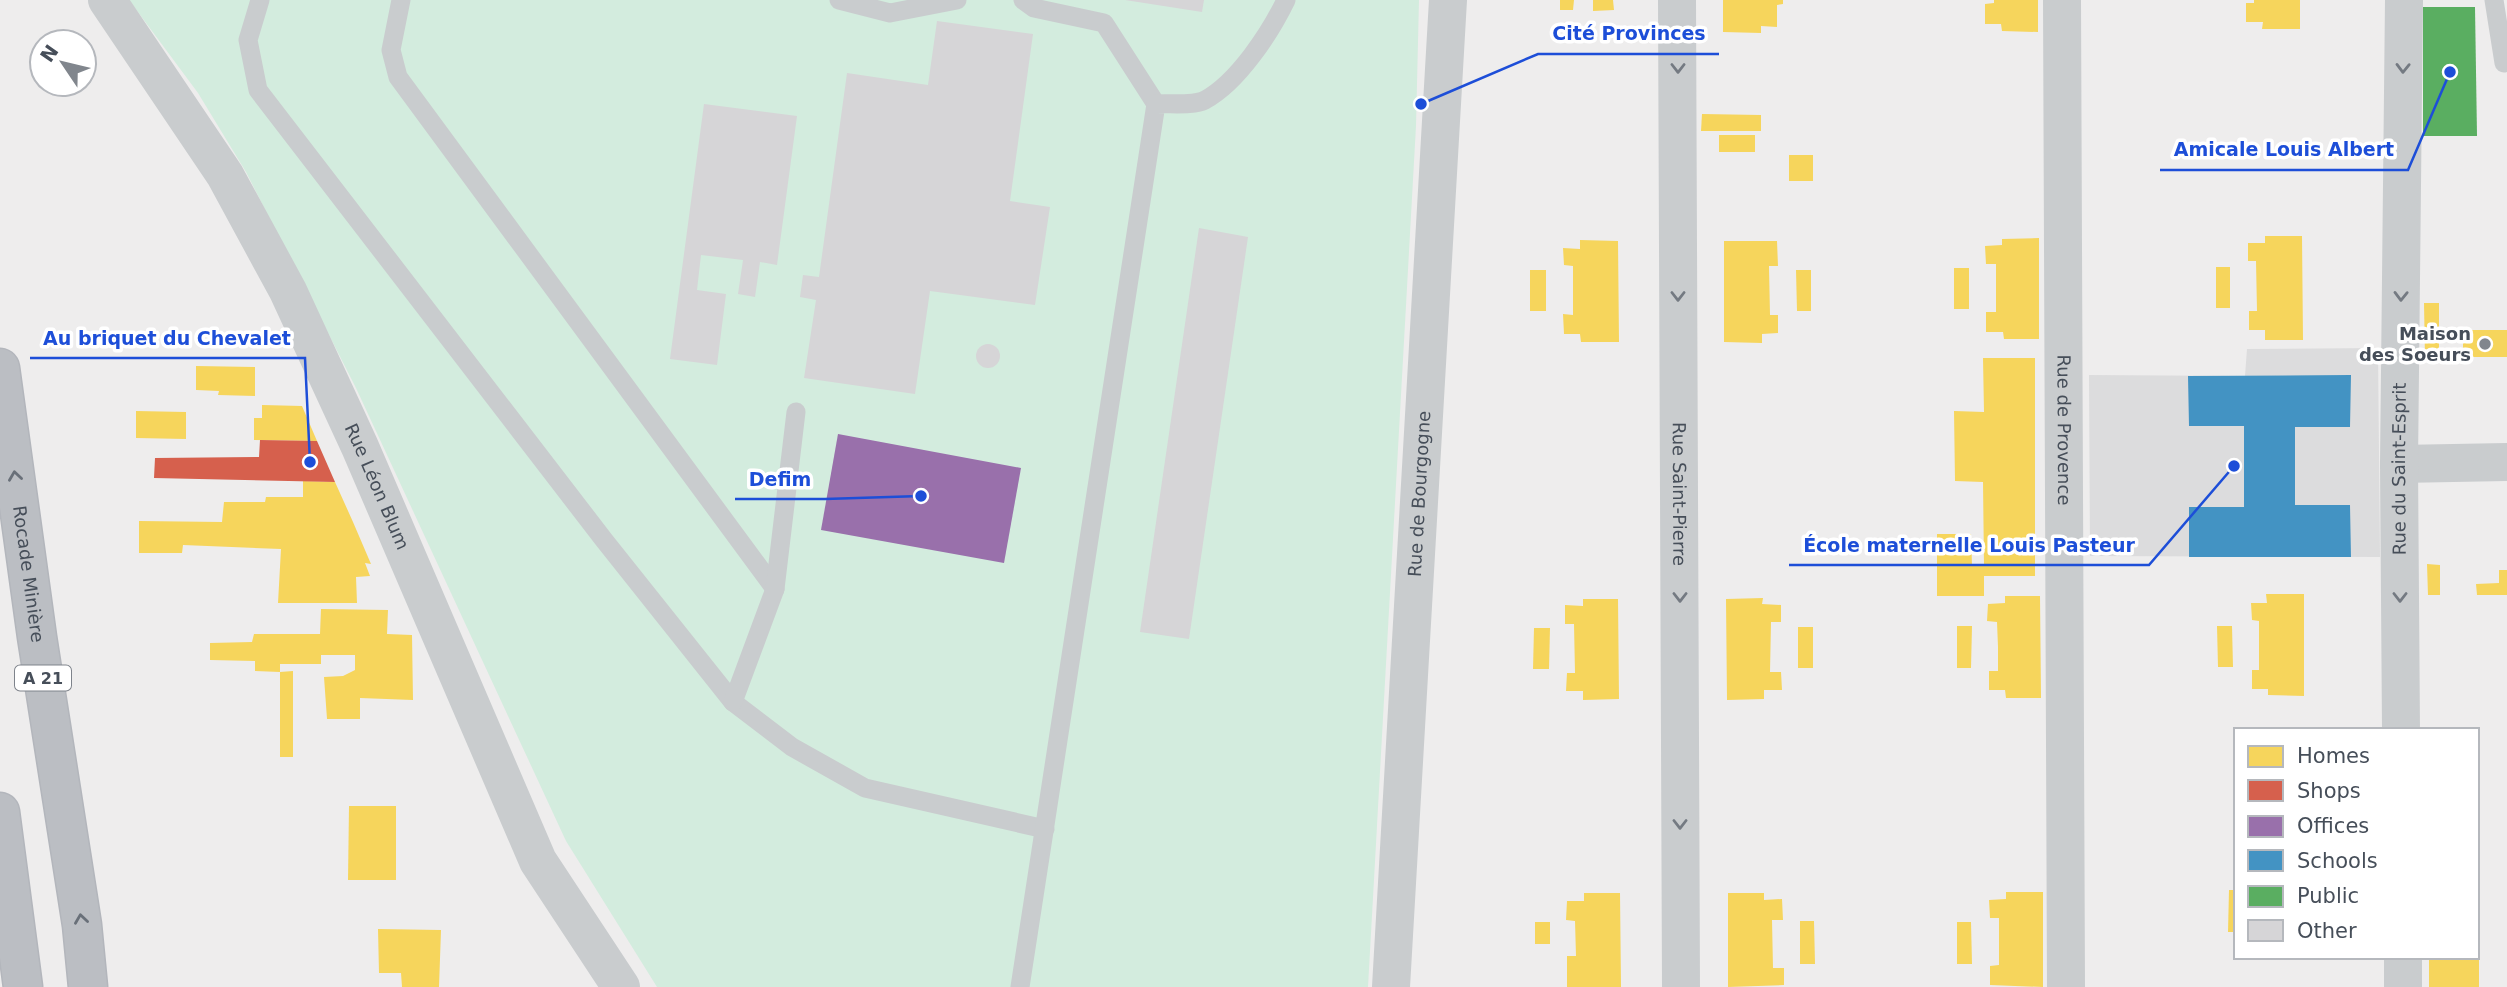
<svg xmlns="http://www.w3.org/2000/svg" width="2507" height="987" viewBox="0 0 2507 987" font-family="'DejaVu Sans',sans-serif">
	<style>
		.education { fill: #dcdcdd }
		.green { fill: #d3ecde }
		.homes { fill: #f6d55c }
		.shops { fill: #d6604d }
		.offices { fill: #9970ab }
		.schools { fill: #4393c3 }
		.public { fill: #5aae61 }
		.building { fill: #d6d5d7 }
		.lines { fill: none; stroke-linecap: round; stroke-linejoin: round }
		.motorway-casing { stroke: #b3b6bc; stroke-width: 41 }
		.service { stroke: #c9ccce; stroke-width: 19 }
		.minor { stroke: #c9ccce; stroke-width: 38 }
		.tertiary { stroke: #c9ccce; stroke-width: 38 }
		.motorway { stroke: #bbbec3; stroke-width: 38 }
		.oneway { stroke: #747a82 }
		.oneway2 { stroke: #697079 }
		.poi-dot { fill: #81868d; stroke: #fff; stroke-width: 2.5 }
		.labels { text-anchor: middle; stroke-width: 7; stroke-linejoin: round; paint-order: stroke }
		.shield { fill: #fff; stroke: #7e838b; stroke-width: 2 }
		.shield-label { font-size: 16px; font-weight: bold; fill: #464e59 }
		.poi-label { font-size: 18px; font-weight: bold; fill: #464e59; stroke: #fff; text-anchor: end }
		.street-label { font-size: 18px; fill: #464e59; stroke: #fff }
		.leader { fill: none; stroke: #1d4ed8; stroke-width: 2.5 }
		.callout-dot { fill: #1d4ed8; stroke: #fff; stroke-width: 2.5 }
		.callout-label { font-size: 19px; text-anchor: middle; font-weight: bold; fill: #1d4ed8; stroke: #fff; stroke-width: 7; stroke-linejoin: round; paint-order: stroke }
	</style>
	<rect width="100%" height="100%" fill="#eeeded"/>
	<path class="education" d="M2378,348L2380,557L2090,556L2089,375L2245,376L2247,349Z"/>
	<path class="green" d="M129,0H1419L1416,126L1368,987H657L566,841L356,388L246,172L198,93Z"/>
	<g class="homes">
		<path d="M1560,0H1574L1573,10H1560Z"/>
		<path d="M1593,0H1613L1614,10L1593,11Z"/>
		<path d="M1723,0H1783V4L1777,5V27L1761,26V33L1723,32Z"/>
		<path d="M1994,0H2038V32L2002,31L2001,24H1985V4L1994,3Z"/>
		<path d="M2254,0H2300V29H2262L2263,22H2246V3H2254Z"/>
		<path d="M1702,114L1761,115V131H1701Z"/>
		<rect x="1719" y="135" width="36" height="17"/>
		<rect x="1789" y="155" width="24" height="26"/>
		<path d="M2265,236H2302L2303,340H2265V330H2249V311H2257L2256,261H2248V243H2265Z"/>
		<path d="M2039,238V339H2004L2003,332H1986V312H1996V264H1986L1985,246L2002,245V239Z"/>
		<path d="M1580,240L1618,241L1619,342H1581L1580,334H1564L1563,314L1573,315V266L1564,265L1563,248L1580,249Z"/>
		<path d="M1724,241H1777L1778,266H1769L1770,315H1778V333L1762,334V343L1724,342Z"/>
		<rect x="2216" y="267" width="14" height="41"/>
		<rect x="1954" y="268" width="15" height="41"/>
		<rect x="1530" y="270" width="16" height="41"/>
		<path d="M1796,270H1811V311H1797Z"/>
		<path d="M2424,303H2439V359H2425Z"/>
		<rect x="2463" y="330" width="44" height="27"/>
		<path d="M1983,358H2035V576H1984V596H1937V534H1971L1972,566H1984L1983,482L1955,481L1954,411L1984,412Z"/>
		<path d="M196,366L255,367V396L218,395L219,391L196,390Z"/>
		<path d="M262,405L302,406L317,441L254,440V418H262Z"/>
		<path d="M136,411L186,412V439L136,438Z"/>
		<path d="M303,481L335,482L353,522L371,564L365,563L370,576L356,577L357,603H278L281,549L183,545L182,553H139V521L222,522L224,502H265L266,497H303Z"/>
		<path d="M2427,564L2440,565V595H2428Z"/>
		<path d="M2499,570H2507V595H2477L2476,584L2499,583Z"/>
		<path d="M2266,594H2304V696L2268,695V689H2252V670H2259V621L2252,620L2251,603H2267Z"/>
		<path d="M2005,596H2040L2041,698H2006L2005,690H1989V671H1998V647L1997,622L1987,621L1988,604L2005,603Z"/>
		<path d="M1763,598L1762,604L1781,605V622H1771L1770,672H1781L1782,690H1764V699L1727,700L1726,599Z"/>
		<path d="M1583,599H1618L1619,699L1583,700V691H1566L1567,673H1575L1574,624H1565V605L1583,606Z"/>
		<path d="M321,609L388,610L387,634L412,635L413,700L360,698V719H327L324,677L343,676L355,670V655H321V664H280V672L255,671V661L210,660V643L252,642L254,634H320Z"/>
		<path d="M1957,626H1972L1971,668H1957Z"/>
		<path d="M2217,626H2232L2233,667H2218Z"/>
		<rect x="1798" y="627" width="15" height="41"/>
		<path d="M1534,628H1550L1549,669H1533Z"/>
		<path d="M293,671V757H280V672Z"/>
		<path d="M349,806H396V880H348Z"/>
		<path d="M2229,890H2236V932H2228Z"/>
		<path d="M2006,892H2043V987L1990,985V966L1999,965V918H1990L1989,900L2006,899Z"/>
		<path d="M1584,893H1620L1621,987H1567V956H1576L1575,921L1566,920L1567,901H1584Z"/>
		<path d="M1728,893H1764V900L1782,899L1783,920H1772L1773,968H1784V985L1728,987Z"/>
		<path d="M1800,921H1814L1815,964H1800Z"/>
		<rect x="1535" y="922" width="15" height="22"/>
		<path d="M1957,922H1971L1972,964H1957Z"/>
		<path d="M378,929L441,930L439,987H402L401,973H379Z"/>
		<rect x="2429" y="957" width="50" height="30"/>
	</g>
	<path class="shops" d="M260,440L317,441L335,482L154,478L155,458L259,457Z"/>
	<path class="offices" d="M838,434L1021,468L1004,563L821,530Z"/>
	<path class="schools" d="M2351,375L2350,427H2295V505H2350L2351,557H2189V507H2244V426H2189L2188,376Z"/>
	<path class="public" d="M2423,7H2475L2477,136H2423Z"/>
	<g class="building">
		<path d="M1125,0H1204L1202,12Z"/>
		<path d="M937,21L1033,34L1010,201L1050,207L1035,305L930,291L915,394L804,378L816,300L800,297L803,275L819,277L847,73L928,85Z"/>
		<path d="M704,104L797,116L777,265L760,262L755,297L738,294L743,260L701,255L697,290L726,294L717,365L670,359Z"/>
		<path d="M1199,228L1248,237L1189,639L1140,632Z"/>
		<circle cx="988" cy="356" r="12"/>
	</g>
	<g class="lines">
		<defs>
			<g id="motorway">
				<path id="s6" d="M0,368L37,637L82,925L88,987"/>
				<path d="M0,812L23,987"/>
			</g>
		</defs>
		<use href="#motorway" class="motorway-casing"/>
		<g class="service">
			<path d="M260,0L248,40L258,90L604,540L733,702L792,747L865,788L1045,829"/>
			<path d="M401,0L391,50L398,77L775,589"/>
			<path d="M839,0L890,13L957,0"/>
			<path d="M1023,0L1034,8L1104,23L1156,104"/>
			<path d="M2494,0L2504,63"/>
			<path d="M733,702L775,589L796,412"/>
			<path d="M1020,987L1156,104C1170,103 1193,106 1205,100C1238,82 1270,33 1286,0"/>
		</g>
		<g class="minor">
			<path id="s1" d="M1677,0L1681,987"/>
			<path id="s2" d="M2062,0L2066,987"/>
			<path d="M2399,464L2507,462"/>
			<path id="s3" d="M2401,730L2399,464L2404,0"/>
			<path d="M2403,957V987"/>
			<path id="s4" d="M1391,987L1448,0"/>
		</g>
		<path class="tertiary" id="s5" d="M107,0L225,175L288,291L360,447L538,861L621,987"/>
		<use href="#motorway" class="motorway"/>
	</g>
	<defs><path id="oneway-chevron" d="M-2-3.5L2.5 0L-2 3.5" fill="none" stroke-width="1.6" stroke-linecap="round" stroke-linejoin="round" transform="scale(1.75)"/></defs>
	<g class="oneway">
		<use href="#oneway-chevron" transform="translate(1678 68) rotate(90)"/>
		<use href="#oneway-chevron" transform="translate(2403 68) rotate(91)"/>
		<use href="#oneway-chevron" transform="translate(1678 296) rotate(90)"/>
		<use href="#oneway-chevron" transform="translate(2401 296) rotate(91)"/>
		<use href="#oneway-chevron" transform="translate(1680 597) rotate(90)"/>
		<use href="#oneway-chevron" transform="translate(2400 597) rotate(90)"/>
		<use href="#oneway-chevron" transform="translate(1680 824) rotate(90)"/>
	</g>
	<g class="oneway2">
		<use href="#oneway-chevron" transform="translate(15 476) rotate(-98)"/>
		<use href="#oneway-chevron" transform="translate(81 919) rotate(-98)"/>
	</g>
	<circle class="poi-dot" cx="2485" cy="344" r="7"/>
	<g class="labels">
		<rect class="shield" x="15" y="665.5" width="56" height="25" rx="5"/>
		<g class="shield-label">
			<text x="43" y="684">A 21</text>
		</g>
		<g class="poi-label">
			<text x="2471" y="340">Maison<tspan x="2471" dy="21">des Soeurs</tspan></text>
		</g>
		<g class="street-label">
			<text dy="6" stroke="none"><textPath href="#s2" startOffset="430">Rue de Provence</textPath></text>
			<text dy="6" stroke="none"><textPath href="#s3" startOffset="261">Rue du Saint-Esprit</textPath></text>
			<text dy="6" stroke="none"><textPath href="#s5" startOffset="558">Rue Léon Blum</textPath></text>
			<text dy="6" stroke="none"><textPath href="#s4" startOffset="494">Rue de Bourgogne</textPath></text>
			<text dy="6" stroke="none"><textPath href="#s1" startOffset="494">Rue Saint-Pierre</textPath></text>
			<text dy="6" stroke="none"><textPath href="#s6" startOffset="208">Rocade Minière</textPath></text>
		</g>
	</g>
	<path class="leader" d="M1421 104L1538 54H1719M2450 72L2408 170H2160M310 462L305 358H30M921 496L825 499H735M2234 466L2149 565H1789"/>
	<g class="callout-dot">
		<circle cx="1421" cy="104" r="7"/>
		<circle cx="2450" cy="72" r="7"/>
		<circle cx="310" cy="462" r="7"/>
		<circle cx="921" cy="496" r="7"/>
		<circle cx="2234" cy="466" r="7"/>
	</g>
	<g class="callout-label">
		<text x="1629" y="40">Cité Provinces</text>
		<text x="2284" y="156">Amicale Louis Albert</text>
		<text x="167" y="345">Au briquet du Chevalet</text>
		<text x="780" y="486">Defim</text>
		<text x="1969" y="552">École maternelle Louis Pasteur</text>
	</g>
	<rect x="2234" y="728" width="245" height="231" fill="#ffffff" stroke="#b5b8bd" stroke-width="2"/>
	<rect x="2248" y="746" width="35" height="21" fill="#f6d55c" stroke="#b5b8bd" stroke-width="2"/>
	<text x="2297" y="763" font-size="21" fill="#464e59">Homes</text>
	<rect x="2248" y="780" width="35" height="21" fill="#d6604d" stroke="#b5b8bd" stroke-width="2"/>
	<text x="2297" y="798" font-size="21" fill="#464e59">Shops</text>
	<rect x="2248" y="816" width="35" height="21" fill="#9970ab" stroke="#b5b8bd" stroke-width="2"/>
	<text x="2297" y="833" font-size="21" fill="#464e59">Offices</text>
	<rect x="2248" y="850" width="35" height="21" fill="#4393c3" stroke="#b5b8bd" stroke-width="2"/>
	<text x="2297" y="868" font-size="21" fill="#464e59">Schools</text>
	<rect x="2248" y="886" width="35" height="21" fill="#5aae61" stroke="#b5b8bd" stroke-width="2"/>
	<text x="2297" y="903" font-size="21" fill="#464e59">Public</text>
	<rect x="2248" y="920" width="35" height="21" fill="#d6d5d7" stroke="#b5b8bd" stroke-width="2"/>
	<text x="2297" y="938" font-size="21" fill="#464e59">Other</text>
	<g transform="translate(63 63) rotate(305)"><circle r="33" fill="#ffffff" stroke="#b5b8bd" stroke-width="2"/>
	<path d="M0-5L12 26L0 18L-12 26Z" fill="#81868d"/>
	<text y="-10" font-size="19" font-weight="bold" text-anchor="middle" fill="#464e59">N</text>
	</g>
</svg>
